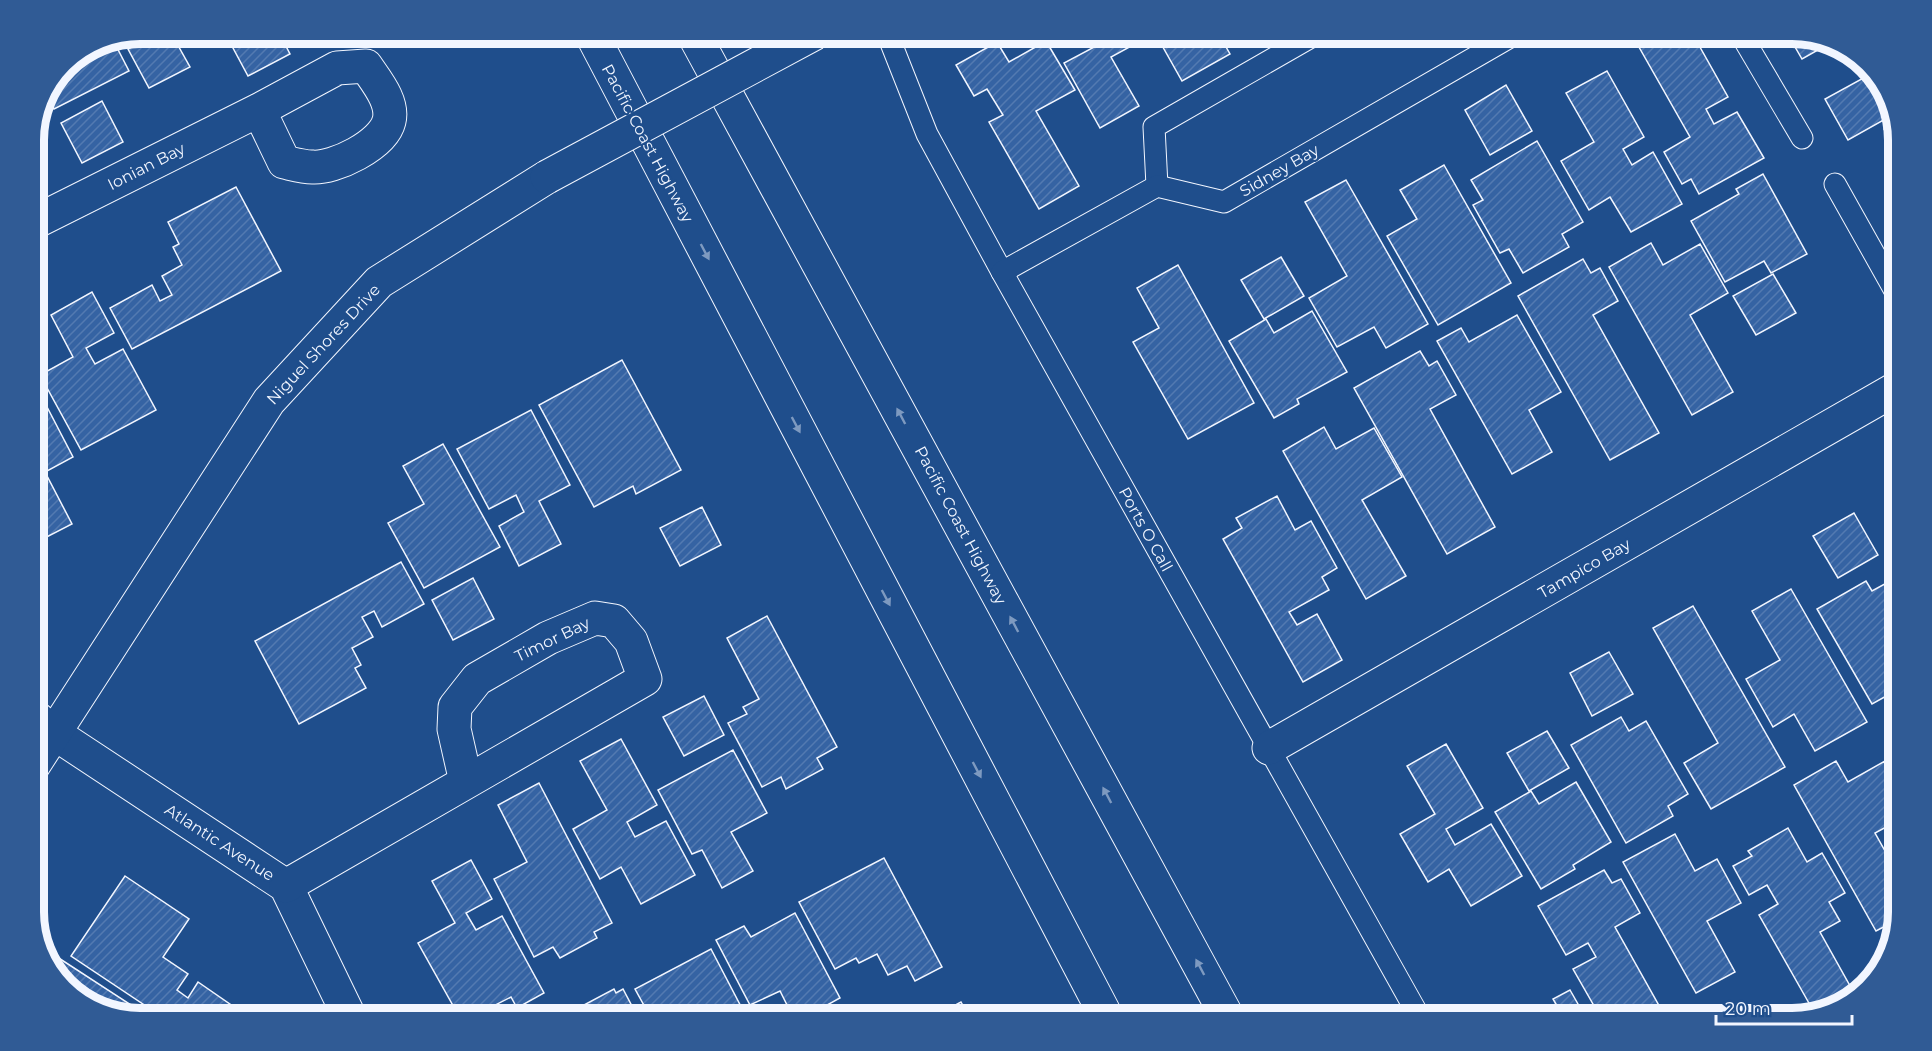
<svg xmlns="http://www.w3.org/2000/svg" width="1932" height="1051" viewBox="0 0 1932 1051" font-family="Montserrat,sans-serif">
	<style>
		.building { fill: url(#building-hatch); stroke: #f2f6ff; stroke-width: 1.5 }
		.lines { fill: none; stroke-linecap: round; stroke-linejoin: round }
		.lane-casing { stroke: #f2f6ff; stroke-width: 23 }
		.street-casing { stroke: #f2f6ff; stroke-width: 35 }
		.secondary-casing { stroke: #f2f6ff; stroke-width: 35 }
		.highway-casing { stroke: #f2f6ff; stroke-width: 35 }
		.lane { stroke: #1f4e8c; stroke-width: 21 }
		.street { stroke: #1f4e8c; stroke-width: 33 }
		.secondary { stroke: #1f4e8c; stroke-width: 33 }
		.highway { stroke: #1f4e8c; stroke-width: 33 }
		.secondary-bridge-casing { stroke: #f2f6ff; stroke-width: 35; stroke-linecap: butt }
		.secondary-bridge { stroke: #1f4e8c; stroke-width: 33 }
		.oneway { fill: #7e9ac0 }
		.labels { text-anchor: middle; stroke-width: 4.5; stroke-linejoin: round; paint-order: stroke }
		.street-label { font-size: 16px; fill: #f2f6ff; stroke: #1f4e8c }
		.rim { fill: none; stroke: #f2f6ff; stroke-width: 8 }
	</style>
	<defs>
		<pattern id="building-hatch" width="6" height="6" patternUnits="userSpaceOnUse" patternTransform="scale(1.5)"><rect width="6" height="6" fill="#3563a3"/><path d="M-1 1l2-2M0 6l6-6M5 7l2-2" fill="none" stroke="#537ab1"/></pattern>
	</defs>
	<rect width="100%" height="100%" fill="#1f4e8c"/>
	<g class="building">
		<path d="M154,33H171L190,67L149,88L128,49L155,35Z"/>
		<path d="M225,33H279L290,54L248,76Z"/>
		<path d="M1046,33H1078L1054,47Z"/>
		<path d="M1094,33H1143L1146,38L1111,57L1139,106L1100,128L1064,63L1100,44Z"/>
		<path d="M1155,33H1218L1230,54L1182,81Z"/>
		<path d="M1631,33H1692L1728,97L1706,109L1714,124L1737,112L1764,158L1699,194L1691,179L1682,184L1664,152L1690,137Z"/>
		<path d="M1787,33H1792L1832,42L1802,59Z"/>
		<path d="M112,38L129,71L54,109L48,100L65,64L99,41Z"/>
		<path d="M1046,41L1075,90L1036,111L1079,186L1039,209L989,122L1003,115L987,89L974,96L956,65L997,42L1009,62Z"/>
		<path d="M1607,71L1644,137L1623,149L1632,165L1653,152L1682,204L1631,232L1610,197L1589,210L1561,161L1594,142L1566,93Z"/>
		<path d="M1867,76L1889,117L1848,140L1825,99Z"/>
		<path d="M1506,85L1532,131L1490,155L1465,110Z"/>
		<path d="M102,101L123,142L82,163L61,123Z"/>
		<path d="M1895,123L1899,133V155L1884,129Z"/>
		<path d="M1537,141L1583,222L1562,234L1569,247L1523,273L1509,249L1500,253L1473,205L1483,200L1471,180Z"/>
		<path d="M1444,165L1511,283L1438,325L1387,236L1417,219L1400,190Z"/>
		<path d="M1763,174L1807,254L1771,273L1764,261L1725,282L1691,221L1739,194L1736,189Z"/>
		<path d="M1346,180L1428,324L1386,348L1374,327L1337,347L1309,298L1347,276L1305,202Z"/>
		<path d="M236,187L281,271L132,349L110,308L152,285L160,301L172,295L162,276L182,265L173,247L179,244L168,222Z"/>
		<path d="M1651,243L1663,265L1700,244L1728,293L1690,315L1733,392L1692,415L1609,267Z"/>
		<path d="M1281,257L1304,296L1264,319L1241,280Z"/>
		<path d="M1583,259L1591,273L1600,268L1618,301L1593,315L1659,433L1610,460L1518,296Z"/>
		<path d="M1178,265L1254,403L1188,439L1133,342L1159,328L1137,288Z"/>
		<path d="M1773,274L1796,313L1756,335L1733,296Z"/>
		<path d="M92,292L114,333L86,348L95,364L123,349L156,410L81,450L40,375L73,357L51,315Z"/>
		<path d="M1312,311L1347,372L1297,399L1299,404L1274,418L1229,341L1266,319L1274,333Z"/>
		<path d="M1517,315L1561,392L1529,410L1552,452L1512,474L1437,341L1461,328L1469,342Z"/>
		<path d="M1420,351L1429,366L1437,361L1456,395L1430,409L1495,527L1447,554L1354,388Z"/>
		<path d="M622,360L681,470L636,494L633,486L594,507L539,405Z"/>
		<path d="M33,380L73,457L45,472L72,524L33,544Z"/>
		<path d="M531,410L570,485L539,501L561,544L519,566L499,526L524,512L516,495L489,509L457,449Z"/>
		<path d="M1324,427L1336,449L1374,428L1402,477L1362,500L1406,576L1366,599L1283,451Z"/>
		<path d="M443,444L500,547L424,588L388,523L424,504L403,466Z"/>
		<path d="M1277,496L1295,530L1311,521L1337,568L1322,577L1329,590L1289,612L1297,625L1317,614L1342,660L1303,682L1223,539L1242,528L1236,518Z"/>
		<path d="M702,507L721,545L680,566L660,528Z"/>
		<path d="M1854,513L1878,555L1838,578L1813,536Z"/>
		<path d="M401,562L424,604L382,627L374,611L362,617L373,637L352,648L361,665L355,668L366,688L299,724L255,641Z"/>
		<path d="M473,578L494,619L453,640L432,600Z"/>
		<path d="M1892,580L1899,591V689L1872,704L1817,609L1866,581L1872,591Z"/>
		<path d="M1791,589L1867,722L1815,751L1794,714L1773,727L1746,679L1780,660L1752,611Z"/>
		<path d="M1693,606L1785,767L1711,809L1684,763L1718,743L1653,628Z"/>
		<path d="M767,616L837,747L817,758L823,769L786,789L781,777L762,787L728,723L747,714L743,707L759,699L727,638Z"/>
		<path d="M1609,652L1633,694L1592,716L1570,673Z"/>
		<path d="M704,696L724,735L684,756L663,717Z"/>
		<path d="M1621,717L1629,731L1646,721L1688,794L1668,806L1673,816L1626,843L1571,745Z"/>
		<path d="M1547,731L1569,768L1529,791L1507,753Z"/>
		<path d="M621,739L657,805L627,822L635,837L666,821L695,875L641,904L621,867L600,879L573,829L607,810L580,761Z"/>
		<path d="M1446,744L1483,808L1446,829L1455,845L1491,824L1522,876L1471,906L1449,869L1428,882L1400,834L1435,814L1407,766Z"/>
		<path d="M1899,747V781L1885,755Z"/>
		<path d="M733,750L767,813L731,832L753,871L722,888L702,850L692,854L658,790Z"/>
		<path d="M1836,761L1848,782L1885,761L1899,787V820L1875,833L1899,876V911L1897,920L1876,931L1794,785Z"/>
		<path d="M1576,782L1611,842L1573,865L1575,869L1541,889L1495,812L1531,791L1539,804Z"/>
		<path d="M539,783L612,923L594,932L597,938L560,958L553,947L534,957L494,879L527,862L498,805Z"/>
		<path d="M1788,828L1807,862L1822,853L1845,893L1829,902L1840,921L1820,932L1854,993L1827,1009L1814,1012L1759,915L1778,904L1767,885L1749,895L1733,866L1752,856L1748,851Z"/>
		<path d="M1675,834L1695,871L1717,859L1741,903L1707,921L1735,972L1696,993L1623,862Z"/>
		<path d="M884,858L942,967L915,981L907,966L888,975L877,954L859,963L856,958L835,969L799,902Z"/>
		<path d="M471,860L492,899L466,913L476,930L502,916L544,993L517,1008L511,997L470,1018H460L418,943L455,923L432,881Z"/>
		<path d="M1604,870L1612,883L1621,879L1640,913L1615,927L1666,1018H1601L1573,969L1596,957L1588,943L1566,955L1538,906Z"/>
		<path d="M125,876L189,919L163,957L188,974L177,990L188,998L198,982L237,1009L231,1018H164L71,956Z"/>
		<path d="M795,913L840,998L807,1016L808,1018H767L788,1007L780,991L750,1005L716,940L744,926L751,937Z"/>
		<path d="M711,949L747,1018H651L635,989Z"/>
		<path d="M51,953L151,1018H140L92,1007L51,971L47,959Z"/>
		<path d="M614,989L616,993L623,989L634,1010L627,1013L629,1018H589L582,1006Z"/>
		<path d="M1570,990L1586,1018H1521L1536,1009L1539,1014L1556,1004L1553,999Z"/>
		<path d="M961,1002L970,1018H931Z"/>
	</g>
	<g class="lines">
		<defs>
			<g id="lane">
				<path d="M887,33L927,134L1002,272L1420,1018"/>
				<path d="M1740,33L1802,138"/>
				<path d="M1835,184L1899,298"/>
				<path d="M1157,186L1154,127L1318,33"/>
				<path d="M1002,272L1157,186L1224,202L1517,33"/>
			</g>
			<g id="street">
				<path d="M33,223L259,110L337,68L366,66C376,81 394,102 389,121C383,145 334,169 312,167C303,167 293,164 284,162L259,110"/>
				<path d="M33,715L54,733L286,886L350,1018"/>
				<path d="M1269,748L1899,387"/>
				<path d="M286,886L645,679L631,641L614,621L595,618L548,638L477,679L455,707L454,729L466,782"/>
			</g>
			<path id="secondary" d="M33,766L269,401L379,282L547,177"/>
			<g id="highway">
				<path d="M591,33L1107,1018"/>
				<path d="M693,33L1228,1018"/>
			</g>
		</defs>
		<use href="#lane" class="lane-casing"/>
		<use href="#street" class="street-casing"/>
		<use href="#secondary" class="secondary-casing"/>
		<use href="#highway" class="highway-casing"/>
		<use href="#lane" class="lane"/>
		<use href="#street" class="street"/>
		<use href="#secondary" class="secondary"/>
		<use href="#highway" class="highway"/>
		<defs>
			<path id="secondary-bridge" d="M547,177L815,33"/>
		</defs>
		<use href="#secondary-bridge" class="secondary-bridge-casing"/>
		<use href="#secondary-bridge" class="secondary-bridge"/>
	</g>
	<defs><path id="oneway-solid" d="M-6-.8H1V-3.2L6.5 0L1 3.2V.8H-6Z" transform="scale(1.5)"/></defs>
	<g class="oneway">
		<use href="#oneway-solid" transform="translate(705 252) rotate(62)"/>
		<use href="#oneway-solid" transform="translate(901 416) rotate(-118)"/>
		<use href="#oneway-solid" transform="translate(796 425) rotate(62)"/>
		<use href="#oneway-solid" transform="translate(886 598) rotate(62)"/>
		<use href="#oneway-solid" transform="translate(1014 624) rotate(-118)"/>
		<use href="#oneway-solid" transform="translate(977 770) rotate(62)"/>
		<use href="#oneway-solid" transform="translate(1107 795) rotate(-118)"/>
		<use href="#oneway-solid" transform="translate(1200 967) rotate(-118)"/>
	</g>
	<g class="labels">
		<g class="street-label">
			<text transform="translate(648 143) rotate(62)" y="6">Pacific Coast Highway</text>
			<text transform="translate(146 166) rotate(-27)" y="6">Ionian Bay</text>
			<text transform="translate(1279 170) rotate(-30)" y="6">Sidney Bay</text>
			<text transform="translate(323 344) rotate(-47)" y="6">Niguel Shores Drive</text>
			<text transform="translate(961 525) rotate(62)" y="6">Pacific Coast Highway</text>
			<text transform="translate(1146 529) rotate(61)" y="6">Ports O Call</text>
			<text transform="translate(1584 568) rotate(-30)" y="6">Tampico Bay</text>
			<text transform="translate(552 639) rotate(-26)" y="6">Timor Bay</text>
			<text transform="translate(220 842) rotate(33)" y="6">Atlantic Avenue</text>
		</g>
	</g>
	<path d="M0 0H1932V1051H0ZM140 44H1792A96 96 0 0 1 1888 140V912A96 96 0 0 1 1792 1008H140A96 96 0 0 1 44 912V140A96 96 0 0 1 140 44Z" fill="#305b95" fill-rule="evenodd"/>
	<path class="rim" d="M140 44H1792A96 96 0 0 1 1888 140V912A96 96 0 0 1 1792 1008H140A96 96 0 0 1 44 912V140A96 96 0 0 1 140 44Z"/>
	<path d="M1716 1015v9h136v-9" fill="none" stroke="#f2f6ff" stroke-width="3"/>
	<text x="1725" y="1015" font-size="18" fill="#f2f6ff" stroke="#1f4e8c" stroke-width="4.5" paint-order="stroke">20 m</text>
</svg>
